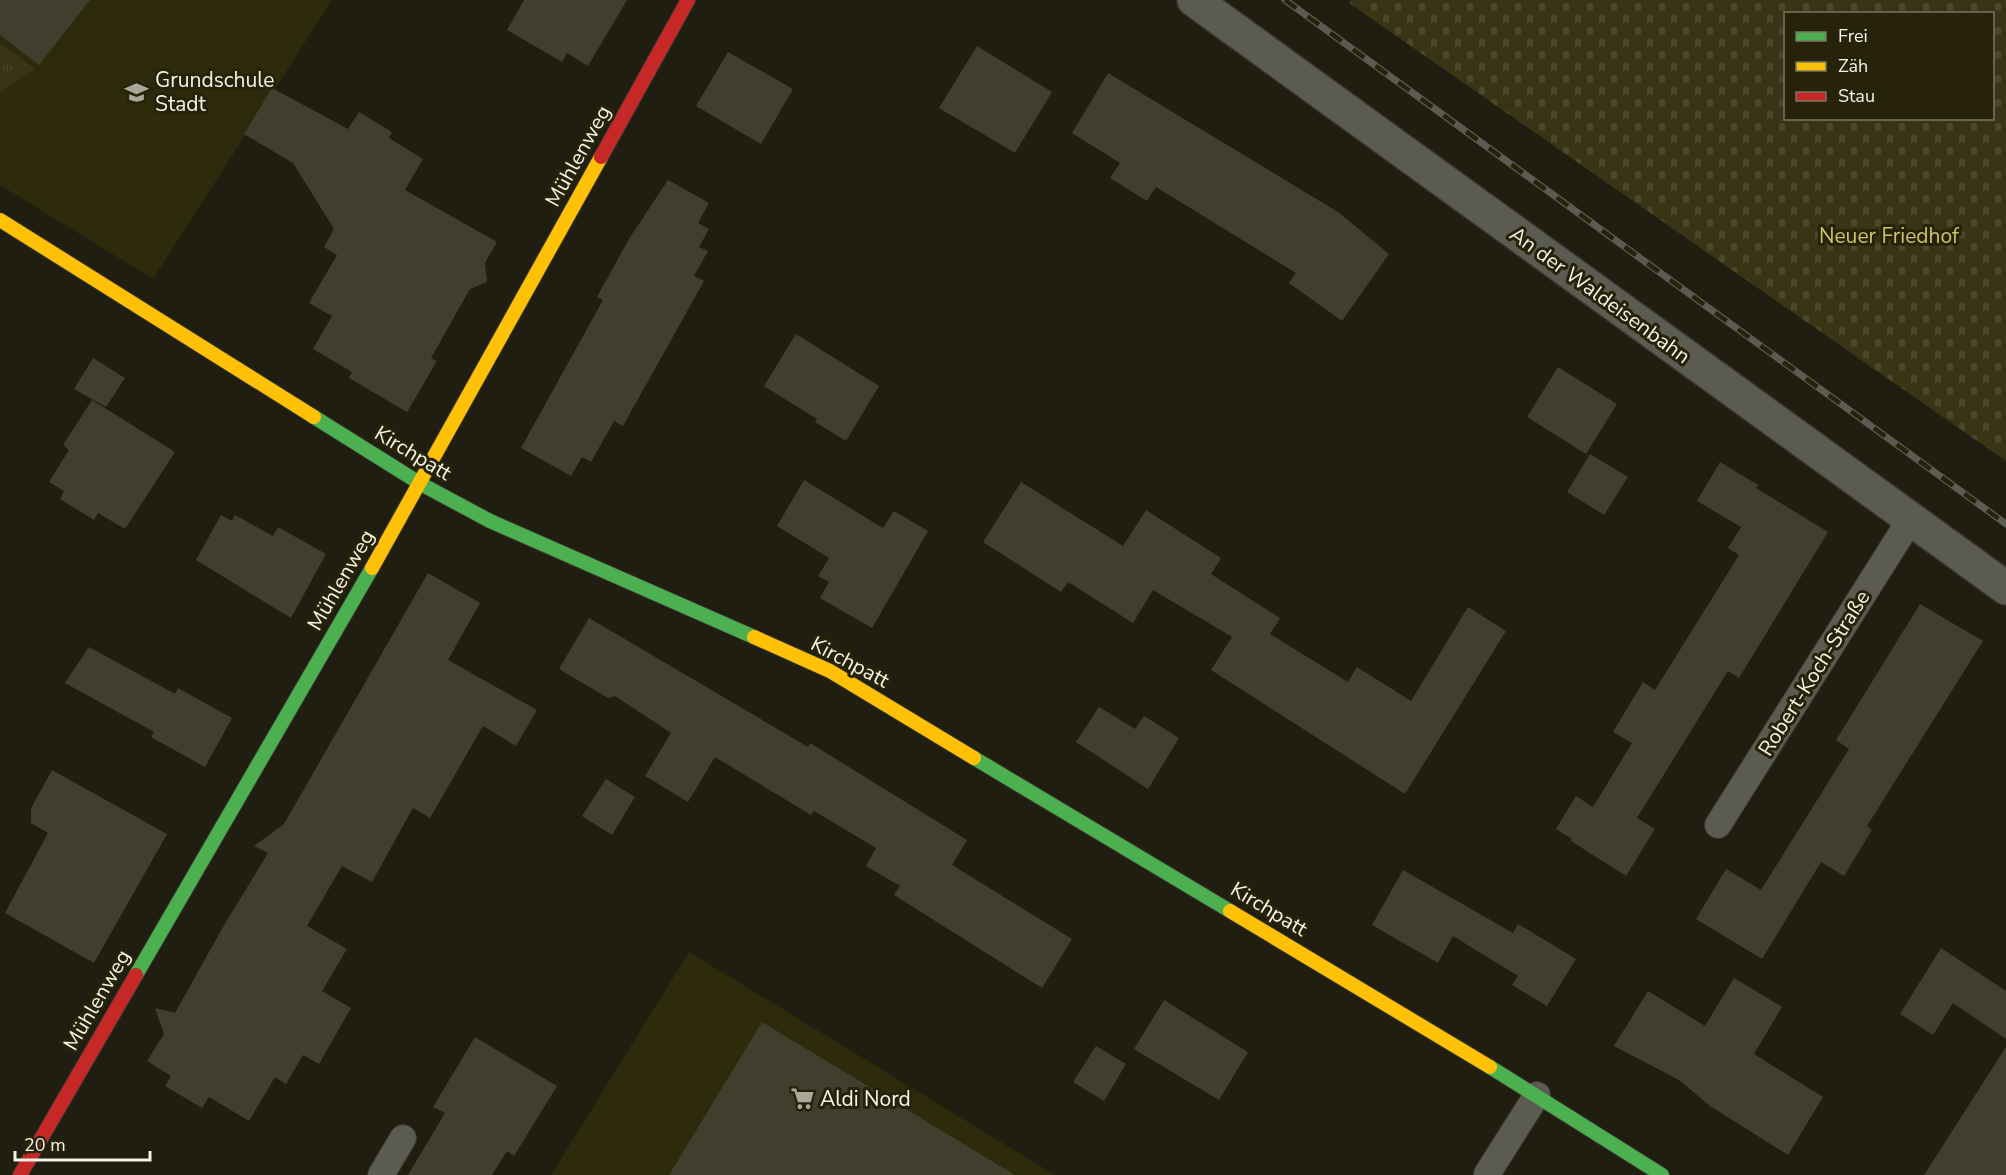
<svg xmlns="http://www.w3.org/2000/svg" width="2006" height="1175" viewBox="0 0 2006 1175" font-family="'Nunito Sans',sans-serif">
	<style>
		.built { fill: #2e2a0c }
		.grass { fill: url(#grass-tufts) }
		.cemetery { fill: url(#cemetery-stones); fill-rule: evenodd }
		.building { fill: #403e2c }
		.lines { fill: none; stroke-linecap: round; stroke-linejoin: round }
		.lane-casing { stroke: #38362d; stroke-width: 28 }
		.street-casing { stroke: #38362d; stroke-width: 36 }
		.fast-casing { stroke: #38362d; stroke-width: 16 }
		.slow-casing { stroke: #38362d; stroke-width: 16 }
		.jam-casing { stroke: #38362d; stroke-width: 16 }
		.lane { stroke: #5c5b51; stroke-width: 26 }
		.street { stroke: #5c5b51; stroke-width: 33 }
		.fast { stroke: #4caf50; stroke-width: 14 }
		.slow { stroke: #ffc107; stroke-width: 14 }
		.jam { stroke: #c62828; stroke-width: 14 }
		.rail-casing { stroke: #5c5b51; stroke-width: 7 }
		.rail { stroke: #26230a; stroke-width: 4.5; stroke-dasharray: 14; stroke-linecap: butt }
		.labels { text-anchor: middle; stroke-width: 6; stroke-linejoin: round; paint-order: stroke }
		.poi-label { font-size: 21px; fill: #f4f3e4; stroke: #26230a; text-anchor: start }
		.street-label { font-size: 21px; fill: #f4f3e4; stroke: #26230a }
		.park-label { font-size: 21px; fill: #cdc26b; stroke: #26230a }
	</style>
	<defs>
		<pattern id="grass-tufts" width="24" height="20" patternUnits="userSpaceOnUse" patternTransform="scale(1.5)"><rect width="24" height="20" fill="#393415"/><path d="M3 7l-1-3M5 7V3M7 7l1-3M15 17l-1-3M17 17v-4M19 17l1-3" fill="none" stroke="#4c482c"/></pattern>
		<pattern id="cemetery-stones" width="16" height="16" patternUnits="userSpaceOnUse" patternTransform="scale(1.5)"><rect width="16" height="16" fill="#393415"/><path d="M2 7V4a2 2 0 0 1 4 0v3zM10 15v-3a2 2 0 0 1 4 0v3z" fill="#4c482c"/></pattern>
	</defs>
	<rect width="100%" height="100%" fill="#201e10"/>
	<g class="built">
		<path d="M0,0H332L153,279L0,185Z"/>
		<path d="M689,952L1055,1175H551Z"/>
	</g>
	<path class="grass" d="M0,43L35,69L0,92Z"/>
	<path class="cemetery" d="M1351,0H2006V461L1349,3ZM1786,14H1992V118H1786Z"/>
	<g class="building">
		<path d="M0,0H90L39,65L0,35Z"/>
		<path d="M524,0H627L588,66L567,53L562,62L507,30Z"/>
		<path d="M977,46L1052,92L1015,153L939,108Z"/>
		<path d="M728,52L793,89L761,144L696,106Z"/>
		<path d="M1108,73L1338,212L1389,254L1342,321L1289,283L1296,273L1156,187L1147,201L1110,178L1120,163L1072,133Z"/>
		<path d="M272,88L348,129L359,112L392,132L389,138L423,159L405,190L497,242L485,263L487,282L470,289L431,358L437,361L407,412L349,378L352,372L313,349L332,316L309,303L337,255L324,247L334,229L293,163L244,134Z"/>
		<path d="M668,180L709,203L698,223L709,229L699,247L708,251L694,276L704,281L623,426L614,421L591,462L582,457L571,476L521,448L603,300L597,297L629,239Z"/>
		<path d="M796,334L879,386L846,441L815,422L817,419L764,386Z"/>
		<path d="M93,358L125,378L106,407L74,389Z"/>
		<path d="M1558,367L1617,404L1586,454L1527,417Z"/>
		<path d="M92,400L175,452L125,529L98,513L94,520L60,499L64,491L49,482L69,450L63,445Z"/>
		<path d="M1590,454L1628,477L1604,515L1567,492Z"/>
		<path d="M1720,462L1758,485L1756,488L1828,532L1739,678L1728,671L1637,818L1655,829L1626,876L1571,841L1572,839L1556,829L1576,796L1593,807L1632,743L1613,732L1643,682L1655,690L1739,555L1728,548L1741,527L1697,501Z"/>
		<path d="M804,480L883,528L894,511L928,531L872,628L820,598L829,582L818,576L829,558L777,526Z"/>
		<path d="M1021,482L1123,546L1146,510L1221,558L1211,574L1280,618L1270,634L1348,682L1357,667L1411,701L1468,607L1506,631L1405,794L1211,670L1232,637L1153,590L1133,623L1068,582L1061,592L983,542Z"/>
		<path d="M221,515L232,521L235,515L273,536L278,527L326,554L291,618L196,560Z"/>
		<path d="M428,573L480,603L448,660L537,710L516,746L483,726L430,818L413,808L372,882L342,866L307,926L347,949L322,991L351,1008L319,1064L303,1055L286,1084L275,1077L249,1121L209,1097L202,1108L165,1086L171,1076L147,1061L164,1034L155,1008L175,1013L223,927L268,853L254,846L284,824Z"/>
		<path d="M1920,604L1983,641L1867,826L1872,830L1844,876L1821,862L1762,959L1696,919L1726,869L1761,890L1849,749L1836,740Z"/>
		<path d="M589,618L808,747L810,743L967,840L952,865L1072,939L1042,988L894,895L900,886L866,866L876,848L814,811L811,815L715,757L688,802L645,776L671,733L615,696L608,698L559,669Z"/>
		<path d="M89,647L175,694L178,688L232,718L205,767L151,737L154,732L65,683Z"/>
		<path d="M1099,707L1135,729L1144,716L1179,738L1148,789L1076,742Z"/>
		<path d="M52,770L167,834L94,963L5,913L48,833L31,823V808Z"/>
		<path d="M606,779L635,797L612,835L582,816Z"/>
		<path d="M1403,870L1513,933L1518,924L1576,959L1547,1006L1512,985L1518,976L1453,936L1438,963L1372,925Z"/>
		<path d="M1941,948L2006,991V1039L1953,1003L1933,1035L1900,1014Z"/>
		<path d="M1734,978L1782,1007L1754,1054L1823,1097L1788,1155L1710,1106L1679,1080L1614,1046L1648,991L1705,1026Z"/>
		<path d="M1164,1000L1248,1052L1219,1100L1134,1049Z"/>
		<path d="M762,1022L1015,1175H669Z"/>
		<path d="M475,1037L557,1086L514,1156L507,1151L492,1175H408L445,1113L433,1107Z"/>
		<path d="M1096,1046L1126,1064L1104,1101L1073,1082Z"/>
		<path d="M2006,1047V1175H1924Z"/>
	</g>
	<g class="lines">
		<defs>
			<g id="lane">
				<path d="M1718,825L1910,520"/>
				<path d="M381,1175L403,1138"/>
				<path d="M1489,1175L1487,1174L1537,1095"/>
			</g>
			<path id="street" d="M1194,0L2006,588"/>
			<g id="fast">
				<path d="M314,417L421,484L490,521L754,637"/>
				<path d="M974,758L1230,911"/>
				<path d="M136,975L372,568"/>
				<path d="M1490,1067L1662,1175"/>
			</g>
			<g id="slow">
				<path d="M0,220L314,417"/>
				<path d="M372,568L601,157"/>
				<path d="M754,637L830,671L974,758"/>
				<path d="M1230,911L1490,1067"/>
			</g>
			<g id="jam">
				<path d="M601,157L688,0"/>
				<path d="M20,1175L136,975"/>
			</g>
		</defs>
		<use href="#lane" class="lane-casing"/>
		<use href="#street" class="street-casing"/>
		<use href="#fast" class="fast-casing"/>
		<use href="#slow" class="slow-casing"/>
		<use href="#jam" class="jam-casing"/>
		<use href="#lane" class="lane"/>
		<use href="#street" class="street"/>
		<use href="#fast" class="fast"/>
		<use href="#slow" class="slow"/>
		<use href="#jam" class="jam"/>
		<defs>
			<path id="rail" d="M1285,0L2006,524"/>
		</defs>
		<use href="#rail" class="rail-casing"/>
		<use href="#rail" class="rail"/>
	</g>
	<defs>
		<symbol id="school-bare" viewBox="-9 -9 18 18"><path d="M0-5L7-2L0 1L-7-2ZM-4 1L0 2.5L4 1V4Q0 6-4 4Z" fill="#aaa89a" stroke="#26230a" stroke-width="2.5" paint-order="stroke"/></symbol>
		<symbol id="supermarket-bare" viewBox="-9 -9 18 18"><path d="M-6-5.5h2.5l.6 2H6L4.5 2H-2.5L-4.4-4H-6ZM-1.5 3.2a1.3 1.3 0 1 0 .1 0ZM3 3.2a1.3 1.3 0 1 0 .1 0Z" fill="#aaa89a" stroke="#26230a" stroke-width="2.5" paint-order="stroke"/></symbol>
	</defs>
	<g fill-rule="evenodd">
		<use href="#school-bare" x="120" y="76" width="33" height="33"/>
		<use href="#supermarket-bare" x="786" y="1082" width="33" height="33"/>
	</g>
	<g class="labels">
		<g class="poi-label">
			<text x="155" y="87">Grundschule<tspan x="155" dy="24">Stadt</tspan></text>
			<text x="820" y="1106">Aldi Nord</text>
		</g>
		<g class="street-label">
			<text transform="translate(578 156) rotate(-61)" y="7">Mühlenweg</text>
			<text transform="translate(1600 295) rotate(36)" y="7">An der Waldeisenbahn</text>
			<text transform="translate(413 453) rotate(31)" y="7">Kirchpatt</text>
			<text transform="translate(341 580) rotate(-60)" y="7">Mühlenweg</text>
			<text transform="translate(850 662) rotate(28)" y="7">Kirchpatt</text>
			<text transform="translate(1814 673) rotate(-58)" y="7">Robert-Koch-Straße</text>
			<text transform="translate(1269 909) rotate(31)" y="7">Kirchpatt</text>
			<text transform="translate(97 1000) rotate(-60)" y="7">Mühlenweg</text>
		</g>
		<g class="park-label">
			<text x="1889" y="243">Neuer Friedhof</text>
		</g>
	</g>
	<rect x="1784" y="12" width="210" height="108" fill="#26230a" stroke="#787661" stroke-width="1.5"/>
	<rect x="1796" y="32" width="30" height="9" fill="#4caf50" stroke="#787661" stroke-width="1.5"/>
	<text x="1838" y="42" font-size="18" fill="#f4f3e4">Frei</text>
	<rect x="1796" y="62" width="30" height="9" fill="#ffc107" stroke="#787661" stroke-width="1.5"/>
	<text x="1838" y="72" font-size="18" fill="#f4f3e4">Zäh</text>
	<rect x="1796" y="92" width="30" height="9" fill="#c62828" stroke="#787661" stroke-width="1.5"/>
	<text x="1838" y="102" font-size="18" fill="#f4f3e4">Stau</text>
	<path d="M15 1151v9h135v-9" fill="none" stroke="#f4f3e4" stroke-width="3"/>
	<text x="24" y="1151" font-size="18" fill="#f4f3e4" stroke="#26230a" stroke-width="4.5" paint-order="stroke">20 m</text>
</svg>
